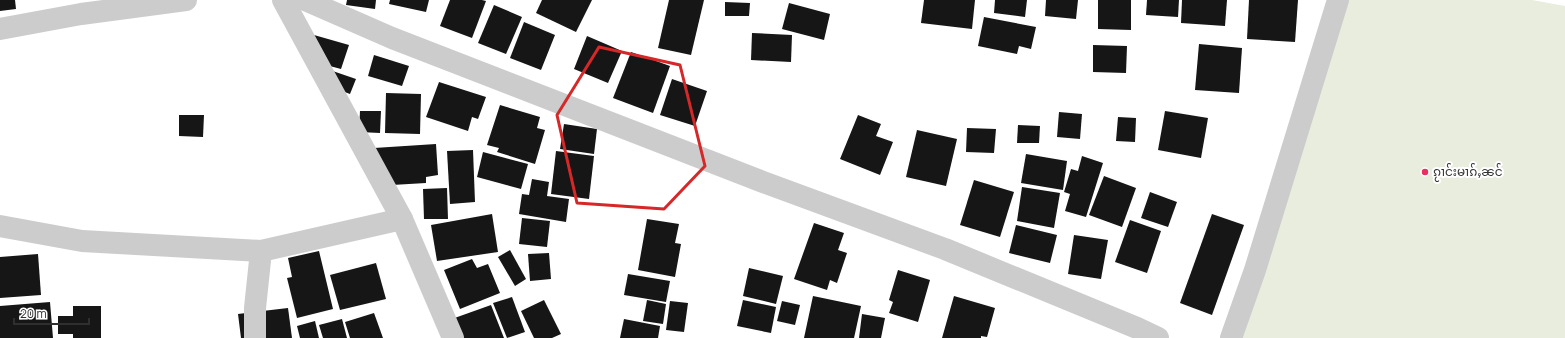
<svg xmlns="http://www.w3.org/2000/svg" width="1565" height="338" viewBox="0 0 1565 338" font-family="Manrope,'Noto Sans Myanmar',sans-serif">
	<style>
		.green { fill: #e8eddd }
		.building { fill: #161616 }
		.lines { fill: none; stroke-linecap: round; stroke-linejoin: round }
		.minor { stroke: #ccc; stroke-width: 22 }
		.marked { fill: none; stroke: #d62828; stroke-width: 3; stroke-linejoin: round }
		.poi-dot { fill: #e92e60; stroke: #fff; stroke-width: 1.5 }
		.labels { text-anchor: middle; stroke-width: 4; stroke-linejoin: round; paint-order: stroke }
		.poi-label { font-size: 12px; fill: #2f2f2f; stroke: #fff; text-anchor: start }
	</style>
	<rect width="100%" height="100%" fill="#fff"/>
	<path class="green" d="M1344,0H1532L1565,6V338H1228Z"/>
	<g class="building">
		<path d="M0,0H15L16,9L0,11Z"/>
		<path d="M347,0H376L375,9L346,5Z"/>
		<path d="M390,0H429L426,12L389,4Z"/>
		<path d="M450,0H482L486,1L472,38L440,26Z"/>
		<path d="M542,0H592L576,32L536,13Z"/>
		<path d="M669,0H704L691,55L658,48Z"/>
		<path d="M924,0H975L972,29L921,23Z"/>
		<path d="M995,0H1027L1025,17L994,13Z"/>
		<path d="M1046,0H1078L1076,19L1045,16Z"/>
		<path d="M1098,0H1131V30L1098,29Z"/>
		<path d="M1147,0H1179L1178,17L1146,15Z"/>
		<path d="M1182,0H1227L1225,26L1181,23Z"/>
		<path d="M1249,0H1298L1295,42L1247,39Z"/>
		<path d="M725,2L750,3L749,16H725Z"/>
		<path d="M789,3L830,14L824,40L782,29Z"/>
		<path d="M494,5L522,17L506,54L478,43Z"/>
		<path d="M984,17L1036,27L1031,49L1019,46L1017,54L978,46Z"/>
		<path d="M524,22L555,35L541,70L510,58Z"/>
		<path d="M752,33L792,35L791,62L751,60Z"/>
		<path d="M314,35L349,45L341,69L307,60Z"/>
		<path d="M587,36L622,51L608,83L574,69Z"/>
		<path d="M1199,44L1242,48L1239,93L1195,90Z"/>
		<path d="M1093,45L1127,46L1126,73L1093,72Z"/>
		<path d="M631,52L670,66L653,113L613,98Z"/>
		<path d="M374,55L409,66L402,86L368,76Z"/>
		<path d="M321,67L356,79L350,94L315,81Z"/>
		<path d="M672,79L707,91L695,126L660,115Z"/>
		<path d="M439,82L486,97L478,119L472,117L468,131L426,117Z"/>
		<path d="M386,93L421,94L420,134L385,133Z"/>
		<path d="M500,105L540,117L537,128L545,130L535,164L497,152L499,148L487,145Z"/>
		<path d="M360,111H381L380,133L359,132Z"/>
		<path d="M1165,111L1208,118L1201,158L1158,150Z"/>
		<path d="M1059,112L1082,114L1080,139L1057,137Z"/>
		<path d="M179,115H204L203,137L179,136Z"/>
		<path d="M858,115L881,124L876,136L893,142L880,175L840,159Z"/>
		<path d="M1118,117L1136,118L1135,142L1116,141Z"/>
		<path d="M564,124L597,129L594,154L560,149Z"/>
		<path d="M1018,125L1040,126L1039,143H1017Z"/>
		<path d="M967,128L996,129L994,153L966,152Z"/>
		<path d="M917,130L957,139L946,186L906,177Z"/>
		<path d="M436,144L438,175L426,177V183L392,185L374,148Z"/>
		<path d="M473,150L475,202L450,204L447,151Z"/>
		<path d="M556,151L594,156L589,199L551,194Z"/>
		<path d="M483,152L528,164L521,189L477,177Z"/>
		<path d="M1026,154L1067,161L1063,190L1021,183Z"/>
		<path d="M1082,156L1103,163L1086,217L1065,211L1070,194L1064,192L1071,169L1078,171Z"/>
		<path d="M1104,176L1136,188L1122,227L1089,215Z"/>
		<path d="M532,179L549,182L547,196L569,199L566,222L519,214L522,194L529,195Z"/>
		<path d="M974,180L1014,192L1000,237L960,225Z"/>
		<path d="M1022,187L1060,193L1054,228L1017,221Z"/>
		<path d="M447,188L448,219H424L423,189Z"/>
		<path d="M1150,192L1177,202L1168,227L1141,218Z"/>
		<path d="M492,214L498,252L437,261L431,225Z"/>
		<path d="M1212,214L1244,225L1212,315L1180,303Z"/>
		<path d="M522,218L550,221L547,247L519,244Z"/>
		<path d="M647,219L679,224L675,243L681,244L675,277L638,270Z"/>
		<path d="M1130,220L1161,231L1147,273L1115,262Z"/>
		<path d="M814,223L844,233L838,250L847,253L837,283L830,280L827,290L794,279Z"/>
		<path d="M1016,225L1057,235L1050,263L1009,253Z"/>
		<path d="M1074,235L1108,240L1101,279L1068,274Z"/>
		<path d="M510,250L526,279L515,286L498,257Z"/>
		<path d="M319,251L333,309L297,318L287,278L292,277L288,258Z"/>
		<path d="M549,253L551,279L530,281L528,254Z"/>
		<path d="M38,254L41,295L0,298V257Z"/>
		<path d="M472,259L477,268L488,264L500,293L460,309L444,270Z"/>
		<path d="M376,263L386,299L340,310L330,275Z"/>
		<path d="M749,268L783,276L776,304L743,296Z"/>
		<path d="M898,270L930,280L918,322L889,313L893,302L889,300Z"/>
		<path d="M628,274L670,281L666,302L624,295Z"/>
		<path d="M813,296L861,306L854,338H804Z"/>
		<path d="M954,296L995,308L987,337L981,336V338H942Z"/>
		<path d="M512,297L525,332L507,338L493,303Z"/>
		<path d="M544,300L561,334L552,338H534L521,311Z"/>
		<path d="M647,300L666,304L663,324L643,321Z"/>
		<path d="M743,300L776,307L771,333L737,326Z"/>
		<path d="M670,301L688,303L684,332L666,330Z"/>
		<path d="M782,301L800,305L795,325L777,321Z"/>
		<path d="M50,302L53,338H0V306Z"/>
		<path d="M491,305L504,338H456L449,320Z"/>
		<path d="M73,306H101V338H73V334H58V316H73Z"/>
		<path d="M288,308L292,338H241L238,314Z"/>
		<path d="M374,313L383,338H350L345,322Z"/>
		<path d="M862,314L885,318L881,338H859Z"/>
		<path d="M342,319L347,338H323L319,325Z"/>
		<path d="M624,319L660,326L658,338H620Z"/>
		<path d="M315,321L319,338H300L297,326Z"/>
	</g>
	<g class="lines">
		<g class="minor">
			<path d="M283,0L402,219L453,338"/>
			<path d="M305,0L392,38L763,182L945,249L1137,328L1158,338"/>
			<path d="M0,29L81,14L186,0"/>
			<path d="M0,226L82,241L261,251"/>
			<path d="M255,338V308L261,251L402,219"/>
			<path d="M1231,338L1255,270L1338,0"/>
		</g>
	</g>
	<path class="marked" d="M599,47L680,65L705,166L664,209L577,203L557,115Z"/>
	<circle class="poi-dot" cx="1425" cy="172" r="4"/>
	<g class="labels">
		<g class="poi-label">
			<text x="1433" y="176">ၵႂၢင်းမၢၵ်ႇၼင်</text>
		</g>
	</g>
	<path d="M14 318v6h75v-6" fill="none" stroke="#2f2f2f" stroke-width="2"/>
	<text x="20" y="318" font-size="12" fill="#2f2f2f" stroke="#ffffff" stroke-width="3" paint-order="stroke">20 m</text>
</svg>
